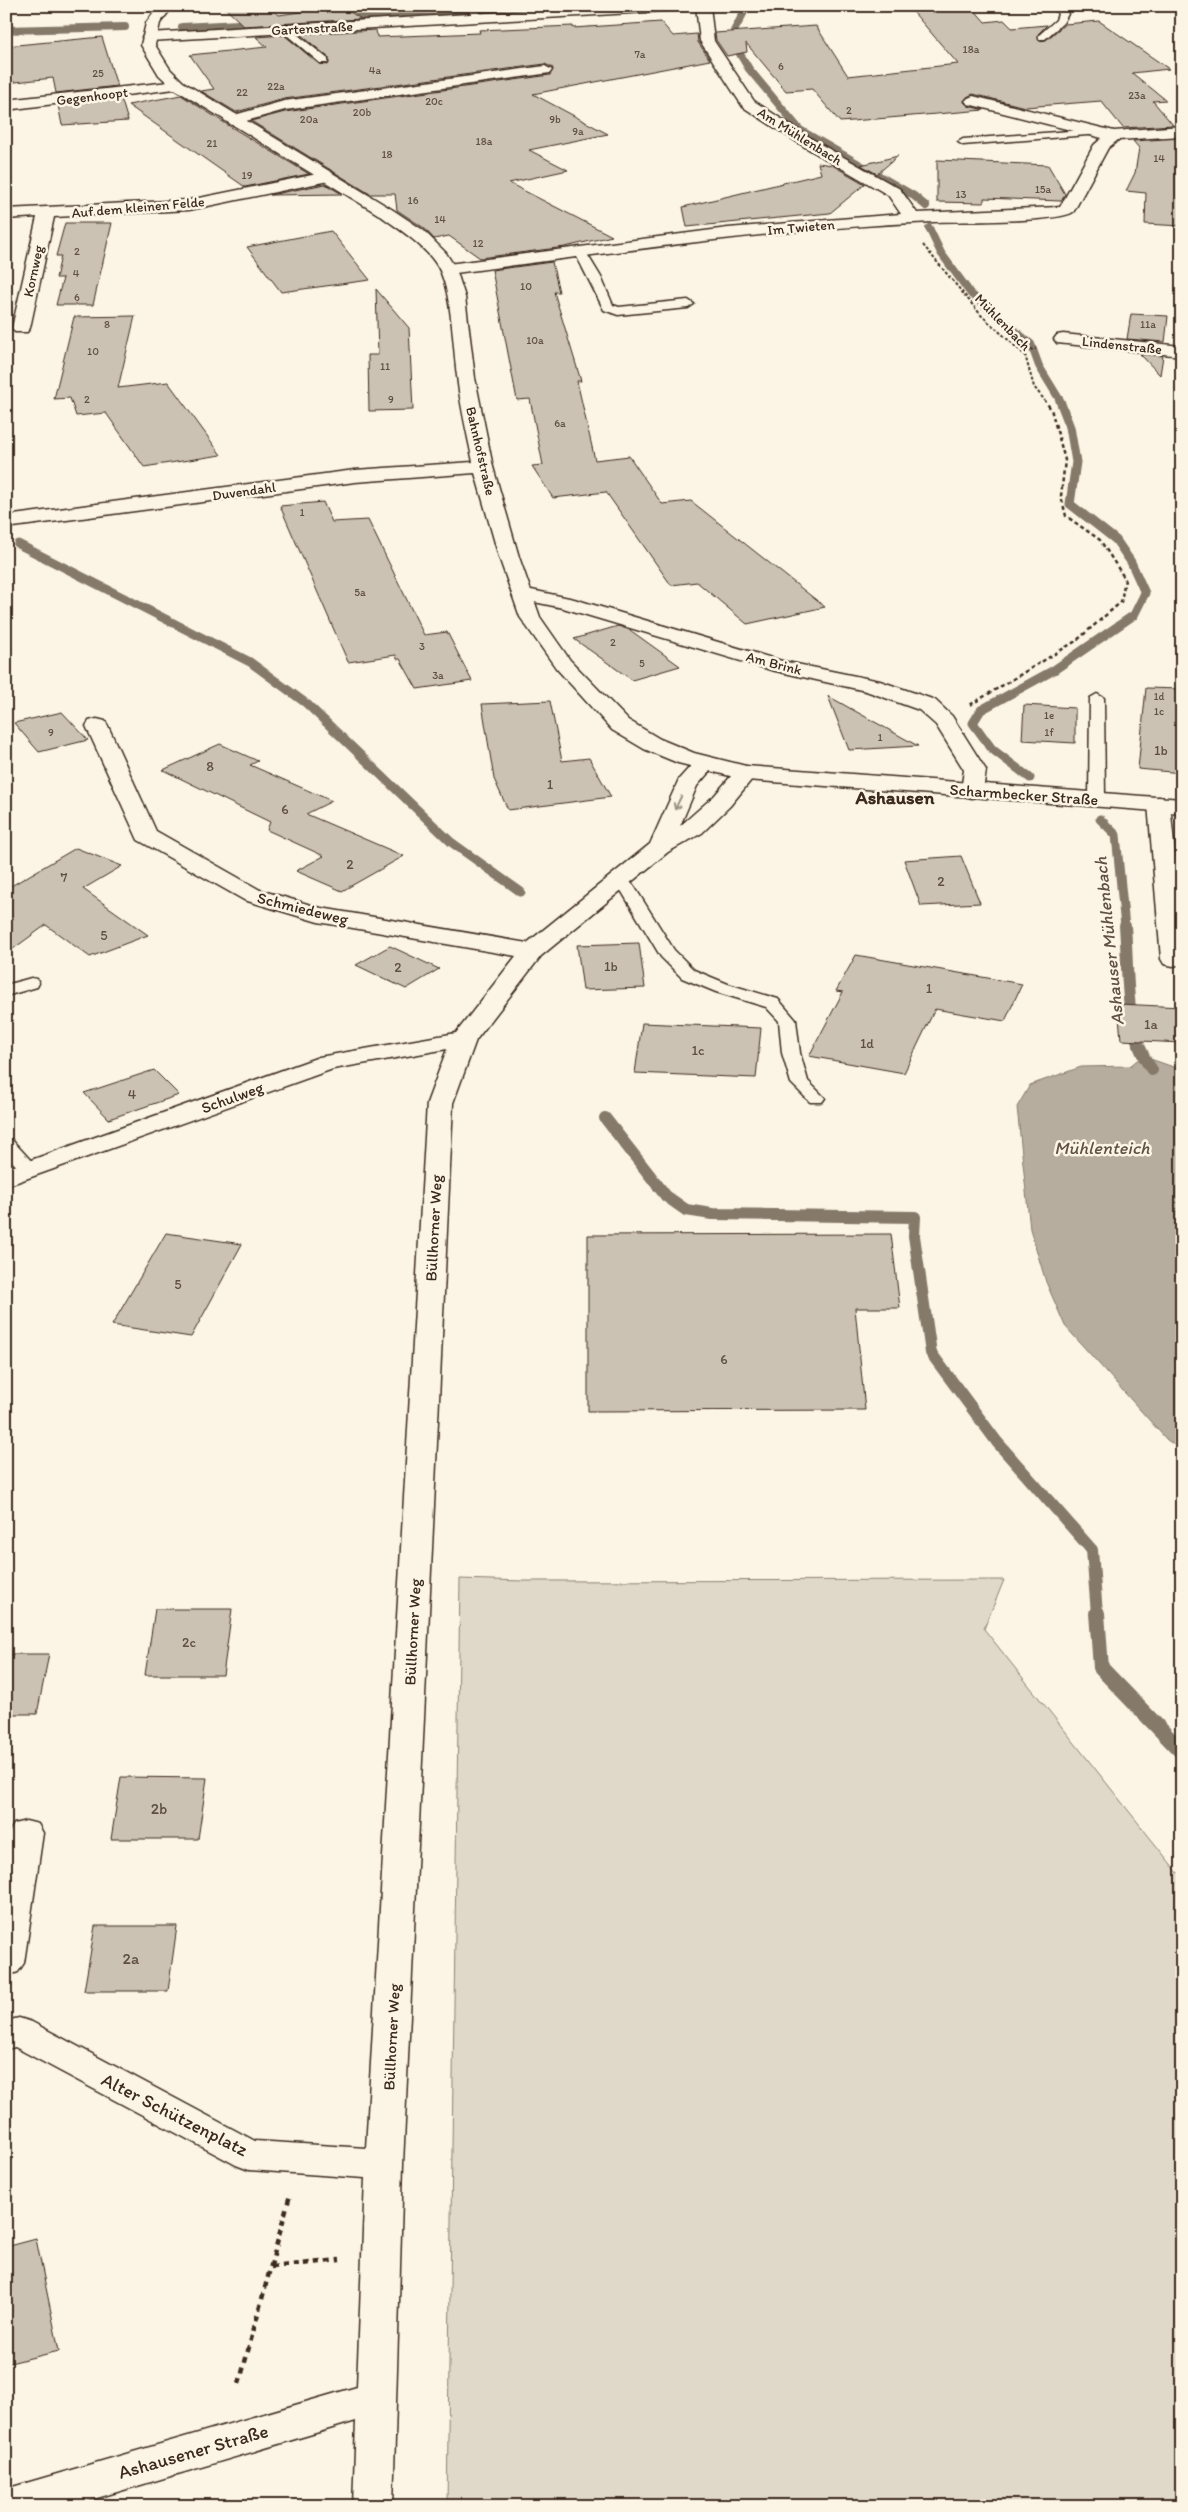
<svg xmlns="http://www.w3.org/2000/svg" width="1188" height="2512" viewBox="0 0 1188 2512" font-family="Itim,sans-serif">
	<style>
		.green { fill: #e0d8c8; stroke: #8e8173 }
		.water { fill: #b7ad9e; stroke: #85796b }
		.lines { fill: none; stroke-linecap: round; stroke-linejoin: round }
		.stream-far3 { stroke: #85796b; stroke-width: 8 }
		.stream-far2 { stroke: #85796b; stroke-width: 9 }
		.stream-far1 { stroke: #85796b; stroke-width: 12 }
		.stream { stroke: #85796b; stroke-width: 16 }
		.building { fill: #ccc2b3; stroke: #3b2a1e }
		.service-casing { stroke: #3b2a1e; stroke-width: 3 }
		.minor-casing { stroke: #3b2a1e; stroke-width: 3 }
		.tertiary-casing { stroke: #3b2a1e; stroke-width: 3 }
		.path-far2 { stroke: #3b2a1e; stroke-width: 2; stroke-dasharray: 3 2; stroke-linecap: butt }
		.path-far1 { stroke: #3b2a1e; stroke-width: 2.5; stroke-dasharray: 4 3; stroke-linecap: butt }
		.path { stroke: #3b2a1e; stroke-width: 4.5; stroke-dasharray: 6 5; stroke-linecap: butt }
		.service { fill: #fcf5e5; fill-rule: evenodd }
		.minor { fill: #fcf5e5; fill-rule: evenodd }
		.tertiary { fill: #fcf5e5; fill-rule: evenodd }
		.oneway { stroke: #9c9082 }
		.labels { text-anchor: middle; stroke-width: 5; stroke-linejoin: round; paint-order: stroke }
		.far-number-label { font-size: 11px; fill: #5f5043 }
		.far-street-label { font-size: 14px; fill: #3b2a1e; stroke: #fcf5e5 }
		.number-label { font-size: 14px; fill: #5f5043 }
		.street-label { font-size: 16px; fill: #3b2a1e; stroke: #fcf5e5 }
		.near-number-label { font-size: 16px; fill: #5f5043 }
		.water-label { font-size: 18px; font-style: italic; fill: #605144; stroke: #fcf5e5 }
		.quarter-label { font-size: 19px; font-weight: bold; fill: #3b2a1e; stroke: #fcf5e5 }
		.near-street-label { font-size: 19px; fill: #3b2a1e; stroke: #fcf5e5 }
	</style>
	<rect width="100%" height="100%" fill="#fcf5e5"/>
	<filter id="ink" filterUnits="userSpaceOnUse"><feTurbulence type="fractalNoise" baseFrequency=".02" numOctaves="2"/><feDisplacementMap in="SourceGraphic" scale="10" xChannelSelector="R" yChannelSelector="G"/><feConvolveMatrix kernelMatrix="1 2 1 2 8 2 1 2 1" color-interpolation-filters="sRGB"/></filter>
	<g filter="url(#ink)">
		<path class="green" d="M460,1579L524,1581L1004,1580L984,1629L1178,1873L1182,1872V2506H447Z"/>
		<path class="water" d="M1142,1056L1182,1070V1450L1167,1440L1065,1326L1046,1282L1030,1229L1017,1107L1030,1085L1081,1067L1130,1066Z"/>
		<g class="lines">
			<g class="stream-far3">
				<path d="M743,14L734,31L740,54L749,69L800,130L914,196L926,206"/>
				<path d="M343,18L570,6"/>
				<path d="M182,27L258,23"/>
				<path d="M6,30L125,27"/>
				<path d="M929,228L941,253L971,294L1031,344L1039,366L1061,402"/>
			</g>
			<g class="stream-far2">
				<path d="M18,544L250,662L307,704L451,842L521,892"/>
				<path d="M1030,778L992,749L973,723L981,710L1054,670L1134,615L1145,593L1131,562L1116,540L1070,504L1076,462L1070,427L1060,401"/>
				<path d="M1100,819L1116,835L1125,927"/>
			</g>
			<g class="stream-far1">
				<path d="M1125,926C1129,973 1123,1030 1152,1070"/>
				<path d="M605,1118L666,1196L686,1210L712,1214L915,1217L914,1236L931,1353L997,1442L1092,1550L1097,1614"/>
			</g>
			<path class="stream" d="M1097,1613L1101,1668L1182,1752"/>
		</g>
		<g class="building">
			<path d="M223,6H269L279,15L341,6L361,19L244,26Z"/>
			<path d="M908,6H971L985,22L1004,20L1012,28L1047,25L1038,34L1039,41L1046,40L1065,24L1099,21L1169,69L1132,73L1166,100L1153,101L1173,125L1123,128L1101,101L1025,107L973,94L967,97L964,102L968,106L984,110L840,122L812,89L786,91L746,43L747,52L727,56L716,40L715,33L816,26L848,76L958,64Z"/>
			<path d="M661,22L673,36L697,34L698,42L710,60L533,94L608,134L529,150L568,170L509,183L612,236L565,247L480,258L449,236L434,239L424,228L397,210L395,194H370L251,121L285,112L550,75L553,68L545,64L284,99L236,112L201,91L214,89L190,55L267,47L256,37L284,35L319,64L328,65L329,58L300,34L376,30L377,37L480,33L479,30L573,26V28Z"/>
			<path d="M102,37L117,86L56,93L53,78L6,83V46Z"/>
			<path d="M181,95L231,127L309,174L245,187L128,105Z"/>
			<path d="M121,98L128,121L62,125L58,105Z"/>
			<path d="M1182,138V226L1145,224L1146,193L1126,191L1135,173L1139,148L1133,141Z"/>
			<path d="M898,156L877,174L861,165Z"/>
			<path d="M937,160L1048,165L1065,194L1061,201L984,198V203L937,202Z"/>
			<path d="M818,163L832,165L865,184L830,213L687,227L683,207L821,174Z"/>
			<path d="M325,184L342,194L270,195Z"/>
			<path d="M65,223H112L93,305H56L63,278H56L61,256H56Z"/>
			<path d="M331,231L370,280L281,292L247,247Z"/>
			<path d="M552,262L559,292H554L581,381H577L595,460L629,456L662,504L691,501L825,607L747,624L697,582L671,585L606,492L553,498L532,466L543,465L530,399L517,400L492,270Z"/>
			<path d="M376,289L409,328L413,410L369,411L368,355H378Z"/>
			<path d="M1131,314L1168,316L1165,342L1127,339Z"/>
			<path d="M135,316L118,388L168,382L221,455L144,467L106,413L76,416L70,398L54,399L74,317Z"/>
			<path d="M1140,354L1163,356L1160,375Z"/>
			<path d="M323,502L332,522L368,520L424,635L447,632L472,681L417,689L400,659H397L396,655L348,662L280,506Z"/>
			<path d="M618,626L630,630L680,666L632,680L574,639Z"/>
			<path d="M1146,688L1182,689V773L1138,769Z"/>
			<path d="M828,696L918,746L849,750Z"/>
			<path d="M550,701L562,761L589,758L611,797L508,810L494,779L482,704Z"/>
			<path d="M1024,705L1075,708V743L1022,740Z"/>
			<path d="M62,712L88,740L39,752L14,723Z"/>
			<path d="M220,744L258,761L250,765L332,801L306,814L404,856L342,891L296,871L324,856L267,830L270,822L163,770Z"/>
			<path d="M76,848L122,866L83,889L148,935L90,957L46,925L6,954V889Z"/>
			<path d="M961,856L980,903L921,906L904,860Z"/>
			<path d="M639,943L645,988L583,990L577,945Z"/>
			<path d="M390,946L439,969L406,989L356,965Z"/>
			<path d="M856,955L1022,984L1005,1021L935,1009L904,1073L809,1056L843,992L836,991Z"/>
			<path d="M1118,1004L1182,1007V1043L1121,1040Z"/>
			<path d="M642,1023L761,1028L756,1078L635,1073Z"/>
			<path d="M154,1070L179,1095L109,1119L84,1093Z"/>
			<path d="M166,1233L242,1244L191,1337L112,1325Z"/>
			<path d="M891,1234L900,1308H855L865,1410L588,1411V1235Z"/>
			<path d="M155,1609H232L223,1675H145Z"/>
			<path d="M6,1654H49L37,1714H6Z"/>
			<path d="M121,1777L207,1778L198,1839H111Z"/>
			<path d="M95,1926H177L168,1991H84Z"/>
			<path d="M36,2239L59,2351L6,2364V2247Z"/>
		</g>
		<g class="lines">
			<defs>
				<g id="service">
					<path d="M464,6H474L485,18L477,20Z"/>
					<path d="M1053,6H1063L1068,14L1063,23L1045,39H1039V35L1056,20L1058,14Z"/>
					<path d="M282,27H288L328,59V63H320L282,31Z"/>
					<path d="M1096,129L1100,130V134L963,145L958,142L963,139Z"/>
					<path d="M580,248L584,249L601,277L613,305L619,307L688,300L694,304L688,308L618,315L604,310L574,251Z"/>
					<path d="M1097,694L1104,698L1105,800L1097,805L1089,800L1090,698Z"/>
					<path d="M619,875L625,877L634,886L674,950L694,970L728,984L778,999L796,1020L800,1053L808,1081L825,1098L822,1102H810L791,1083L782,1053L779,1021L766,1007L716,992L682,978L661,957L622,892L611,880Z"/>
					<path d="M31,978L37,979L39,983L37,987L6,996V985Z"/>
					<path d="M6,1139L12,1140L36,1166L39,1170L36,1174H24L6,1155Z"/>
				</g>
				<g id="minor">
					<path d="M607,6H691L684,10L149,41L142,37L149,33Z"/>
					<path d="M696,6H710L714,41L754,101L815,141L900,189L917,213L1060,207L1094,145L1102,138L968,104L965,101L968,98L973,96L1114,131L1182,126V136L1118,140L1108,148L1074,211C1066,223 953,221 933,222C770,229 609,253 448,274L442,273L440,269L442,265L448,264L728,228L901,214L888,195L805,147L743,107L700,41Z"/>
					<path d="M545,66L552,70L550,73L285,110L232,125L224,120L227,117L284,101Z"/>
					<path d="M178,81L185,85L183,88L6,110V100Z"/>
					<path d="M327,172L333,174L335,177L333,180L189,210L54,217L30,328L27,332H15L12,328L37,217L6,219V209L189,200Z"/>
					<path d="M1063,334L1182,346V356L1057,343L1054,339L1057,335Z"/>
					<path d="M522,588L574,599L782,661L880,681L935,700L952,716L986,770L983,791L980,796L972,798L964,796L961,791L964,770L936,725L919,710L866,691L771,670L563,608L515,598L512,594L515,590Z"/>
					<path d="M97,719L105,721L108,726L156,831L260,890L321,908L527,943L650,844L679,779L697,759L705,757L713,759L716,764L697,786L680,826L714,796L738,768L746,766L754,768L757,773L730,806L702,833L668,852L541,956L476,1040L453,1103L403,2164L393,2506H353L356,2421L70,2506H6V2489L9,2488L357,2387L365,2178L249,2170L236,2165L15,2047L6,2049V2021L19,2018L32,2022L255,2141L366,2148L427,1103L447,1049L333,1069L6,1186V1169L319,1057L456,1033L516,956L318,922L244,900L138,840L86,726L89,721Z"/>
					<path d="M1159,797L1167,799L1170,804L1182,923V964L1173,966L1164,964L1161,959L1148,804L1151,799Z"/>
					<path d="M26,1821L38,1824L43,1833L24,1963L18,1972L6,1976V1851L9,1833L14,1824Z"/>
				</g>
				<path id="tertiary" d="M159,6H173L160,23L155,45L170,69L183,82L393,210L423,230L446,253L456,269L465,297L475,378L493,467L519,557L540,617L570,660L628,720L660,739L694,753L746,766L1182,799V813L746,780L678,763L644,749L612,730L556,668L520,617L499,557L475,473L355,482L6,528V516L355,470L473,462C467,433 460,404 457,376C453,347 452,291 438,267C425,245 401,231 381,216L173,88L159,75L141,45L146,23Z"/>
			</defs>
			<use href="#service" class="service-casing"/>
			<use href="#minor" class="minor-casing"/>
			<use href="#tertiary" class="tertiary-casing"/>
			<g class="path-far2">
				<path d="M923,245L981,315L1025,355L1034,387L1046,402"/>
				<path d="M1020,350L1036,349"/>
			</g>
			<path class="path-far1" d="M970,705L1076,641L1121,602L1125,579L1100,540L1066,516L1061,496L1065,460L1051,409L1045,401"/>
			<g class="path">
				<path d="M271,2267L340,2260"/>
				<path d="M239,2384L290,2195"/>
			</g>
			<use href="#service" class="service"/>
			<use href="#minor" class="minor"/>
			<use href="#tertiary" class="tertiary"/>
		</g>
		<defs><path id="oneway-shaft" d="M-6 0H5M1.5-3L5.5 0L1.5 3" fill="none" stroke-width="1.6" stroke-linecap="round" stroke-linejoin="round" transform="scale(1.25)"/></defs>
		<use class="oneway" href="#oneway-shaft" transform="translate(678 803) rotate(115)"/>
	</g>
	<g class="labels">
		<g class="far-number-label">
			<text x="971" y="53">18a</text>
			<text x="640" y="58">7a</text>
			<text x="781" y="70">6</text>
			<text x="375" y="74">4a</text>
			<text x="98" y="77">25</text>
			<text x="276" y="90">22a</text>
			<text x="242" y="96">22</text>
			<text x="1137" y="99">23a</text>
			<text x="434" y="105">20c</text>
			<text x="849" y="114">2</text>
			<text x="362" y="116">20b</text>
			<text x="309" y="123">20a</text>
			<text x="555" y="123">9b</text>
			<text x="578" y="135">9a</text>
			<text x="484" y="145">18a</text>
			<text x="212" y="147">21</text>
			<text x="387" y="158">18</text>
			<text x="1159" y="162">14</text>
			<text x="247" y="179">19</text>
			<text x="1043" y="193">15a</text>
			<text x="961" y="198">13</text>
			<text x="413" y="204">16</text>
			<text x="440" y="223">14</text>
			<text x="478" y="247">12</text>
			<text x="77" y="255">2</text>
			<text x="76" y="277">4</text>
			<text x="526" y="290">10</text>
			<text x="77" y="301">6</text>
			<text x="107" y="328">8</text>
			<text x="1148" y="328">11a</text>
			<text x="535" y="344">10a</text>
			<text x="93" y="355">10</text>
			<text x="385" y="370">11</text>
			<text x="87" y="403">2</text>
			<text x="391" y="403">9</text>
			<text x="560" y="427">6a</text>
			<text x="302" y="516">1</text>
			<text x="360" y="596">5a</text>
			<text x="613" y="646">2</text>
			<text x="422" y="650">3</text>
			<text x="642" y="667">5</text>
			<text x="438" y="679">3a</text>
			<text x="1159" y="700">1d</text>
			<text x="1159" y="715">1c</text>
			<text x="1049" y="719">1e</text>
			<text x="51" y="736">9</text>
			<text x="1049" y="736">1f</text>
			<text x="880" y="741">1</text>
		</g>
		<g class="far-street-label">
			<text transform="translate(312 28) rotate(-3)" y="5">Gartenstraße</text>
			<text transform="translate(92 96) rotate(-7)" y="5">Gegenhoopt</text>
			<text transform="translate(800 136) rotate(32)" y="5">Am Mühlenbach</text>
			<text transform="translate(138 207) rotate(-5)" y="5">Auf dem kleinen Felde</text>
			<text transform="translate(801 227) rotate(-5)" y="5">Im Twieten</text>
			<text transform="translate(33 271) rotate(-78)" y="5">Kornweg</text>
			<text transform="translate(1003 322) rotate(46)" y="5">Mühlenbach</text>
			<text transform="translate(1122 345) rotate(6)" y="5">Lindenstraße</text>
			<text transform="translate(481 451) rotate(77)" y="5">Bahnhofstraße</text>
			<text transform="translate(244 491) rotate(-8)" y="5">Duvendahl</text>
			<text transform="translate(774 663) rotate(15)" y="5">Am Brink</text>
		</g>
		<g class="number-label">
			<text x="1161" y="755">1b</text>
			<text x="210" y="771">8</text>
			<text x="550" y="789">1</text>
			<text x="285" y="814">6</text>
			<text x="350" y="869">2</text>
			<text x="64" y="882">7</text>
			<text x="941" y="886">2</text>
			<text x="104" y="940">5</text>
			<text x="611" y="971">1b</text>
			<text x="398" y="972">2</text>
			<text x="929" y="993">1</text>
			<text x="1151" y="1029">1a</text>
			<text x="867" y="1048">1d</text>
			<text x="698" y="1055">1c</text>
			<text x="132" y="1099">4</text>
			<text x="178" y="1289">5</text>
			<text x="724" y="1364">6</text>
			<text x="189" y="1647">2c</text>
		</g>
		<g class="street-label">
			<text transform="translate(1024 794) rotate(4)" y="6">Scharmbecker Straße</text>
			<text transform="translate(303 908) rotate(14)" y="6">Schmiedeweg</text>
			<text transform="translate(232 1097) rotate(-20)" y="6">Schulweg</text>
			<text transform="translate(433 1228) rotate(-87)" y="6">Büllhorner Weg</text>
			<text transform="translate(412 1632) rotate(-87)" y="6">Büllhorner Weg</text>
			<text transform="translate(391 2037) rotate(-87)" y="6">Büllhorner Weg</text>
		</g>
		<g class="near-number-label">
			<text x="159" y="1814">2b</text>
			<text x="131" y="1964">2a</text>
		</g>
		<g class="water-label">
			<text transform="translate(1109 941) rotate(-96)" y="6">Ashauser Mühlenbach</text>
			<text x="1102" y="1154">Mühlenteich</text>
		</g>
		<g class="quarter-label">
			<text x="895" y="804">Ashausen</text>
		</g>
		<g class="near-street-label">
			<text transform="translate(175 2114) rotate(27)" y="7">Alter Schützenplatz</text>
			<text transform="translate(193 2451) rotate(-16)" y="7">Ashausener Straße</text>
		</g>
	</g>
	<rect width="1188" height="2512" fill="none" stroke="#fcf5e5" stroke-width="25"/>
	<rect x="12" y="12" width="1163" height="2487" fill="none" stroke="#3b2a1e" stroke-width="2" filter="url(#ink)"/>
</svg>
